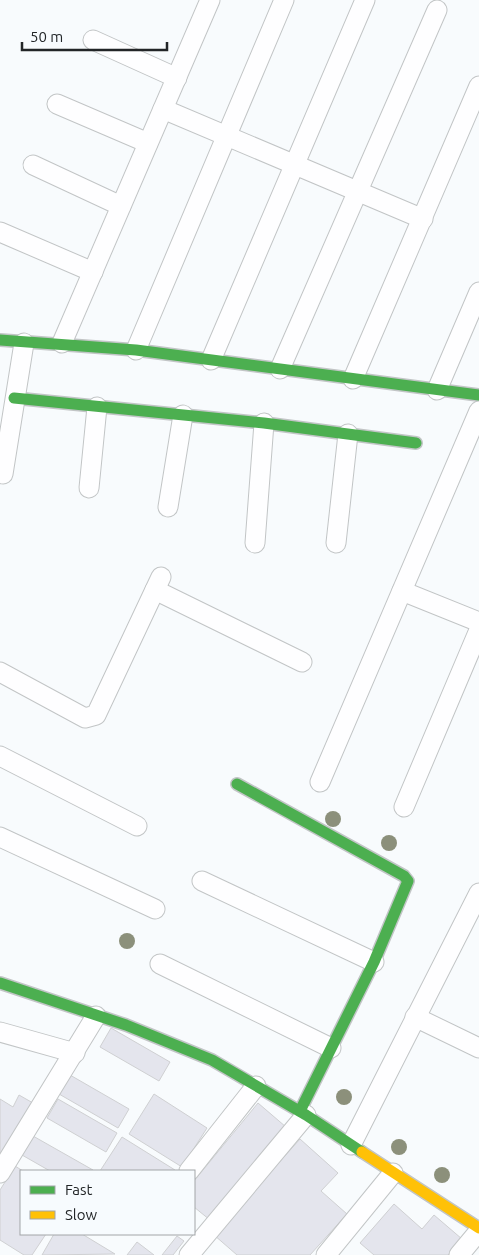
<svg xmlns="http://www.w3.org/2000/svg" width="479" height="1255" viewBox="0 0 479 1255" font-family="Ubuntu,sans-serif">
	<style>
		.building { fill: #e4e5ed; stroke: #cfd0d2 }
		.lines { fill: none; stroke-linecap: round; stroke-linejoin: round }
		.street-casing { stroke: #c2c5c6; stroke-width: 21 }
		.fast-casing { stroke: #c2c5c6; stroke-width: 14 }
		.slow-casing { stroke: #c2c5c6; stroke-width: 14 }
		.street { stroke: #fefeff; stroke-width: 19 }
		.fast { stroke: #4caf50; stroke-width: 11 }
		.slow { stroke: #ffc107; stroke-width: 11 }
		.tree { fill: #8c907b }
	</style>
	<rect width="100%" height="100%" fill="#f8fbfd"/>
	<g class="building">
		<path d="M111,1028L170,1062L159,1081L100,1047Z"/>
		<path d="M70,1075L129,1109L118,1128L59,1094Z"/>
		<path d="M154,1094L207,1128L182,1167L129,1134Z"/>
		<path d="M19,1095L33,1103L0,1158V1099L13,1107Z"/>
		<path d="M58,1099L117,1133L106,1152L47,1118Z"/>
		<path d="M258,1103L286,1127L210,1220L194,1207V1181Z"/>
		<path d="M33,1136L93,1170L50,1171L22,1155Z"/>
		<path d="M122,1137L175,1170L174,1171H100Z"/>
		<path d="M300,1139L338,1173L321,1191L347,1214L310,1255H237L214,1235Z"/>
		<path d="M15,1166L23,1171H21V1234H46L32,1255H24L0,1240V1190Z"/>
		<path d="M394,1204L422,1229L434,1215L462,1239L448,1255H374L360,1243Z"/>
		<path d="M54,1234H82L115,1254L42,1255Z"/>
		<path d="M177,1236L184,1241L173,1255H162Z"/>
		<path d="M137,1242L154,1255H127Z"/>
	</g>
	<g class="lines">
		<defs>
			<g id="street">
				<path d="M93,40L177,78"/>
				<path d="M57,104L148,143"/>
				<path d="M163,109L423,219"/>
				<path d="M33,165L121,206"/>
				<path d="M0,232L93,272"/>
				<path d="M62,343L210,0"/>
				<path d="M136,350L284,0"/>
				<path d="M211,360L365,0"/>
				<path d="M280,369L437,10"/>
				<path d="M353,379L479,86"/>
				<path d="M437,390L479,292"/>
				<path d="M3,474L24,343"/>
				<path d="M89,488L97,407"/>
				<path d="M168,507L183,415"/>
				<path d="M255,543L264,423"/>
				<path d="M336,543L348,434"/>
				<path d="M155,590L302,662"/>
				<path d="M402,591L479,622"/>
				<path d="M0,672L85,718L96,715L161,577"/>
				<path d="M0,756L137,826"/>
				<path d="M320,782L479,411"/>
				<path d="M404,807L479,630"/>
				<path d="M0,837L155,909"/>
				<path d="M202,881L374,962"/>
				<path d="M160,964L331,1048"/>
				<path d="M415,1017L479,1048"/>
				<path d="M0,1032L75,1053"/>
				<path d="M351,1145L479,893"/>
				<path d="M189,1171L256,1086"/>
				<path d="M0,1173L96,1016"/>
				<path d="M189,1255L306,1115"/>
				<path d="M326,1255L393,1173"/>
				<path d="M459,1255L479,1231"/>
			</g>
			<g id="fast">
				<path d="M0,340L136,350L479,395"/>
				<path d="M14,398L264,423L416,443"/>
				<path d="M237,784L404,876L408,881L374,962L300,1111"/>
				<path d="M0,983L126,1025L212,1060L306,1115L362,1152"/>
			</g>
			<path id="slow" d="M362,1152L479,1228"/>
		</defs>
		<use href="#street" class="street-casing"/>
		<use href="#fast" class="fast-casing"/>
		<use href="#slow" class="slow-casing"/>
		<use href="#street" class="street"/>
		<use href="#fast" class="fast"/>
		<use href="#slow" class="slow"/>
	</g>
	<g class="tree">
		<circle cx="333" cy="819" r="8"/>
		<circle cx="389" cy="843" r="8"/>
		<circle cx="127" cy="941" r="8"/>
		<circle cx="344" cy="1097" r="8"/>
		<circle cx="399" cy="1147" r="8"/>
		<circle cx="442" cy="1175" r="8"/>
	</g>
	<rect x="20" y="1170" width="175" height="65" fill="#f7fbfe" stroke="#a2a5a8"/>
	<rect x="30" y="1186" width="25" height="8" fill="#4caf50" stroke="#a2a5a8"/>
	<text x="65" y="1195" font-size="15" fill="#222527">Fast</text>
	<rect x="30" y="1211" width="25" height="8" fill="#ffc107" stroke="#a2a5a8"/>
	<text x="65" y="1220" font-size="15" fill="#222527">Slow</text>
	<path d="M22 42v8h145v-8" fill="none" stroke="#222527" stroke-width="2.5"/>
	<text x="30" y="42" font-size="15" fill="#222527" stroke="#f7fbfe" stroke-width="4" paint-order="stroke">50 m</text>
</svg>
